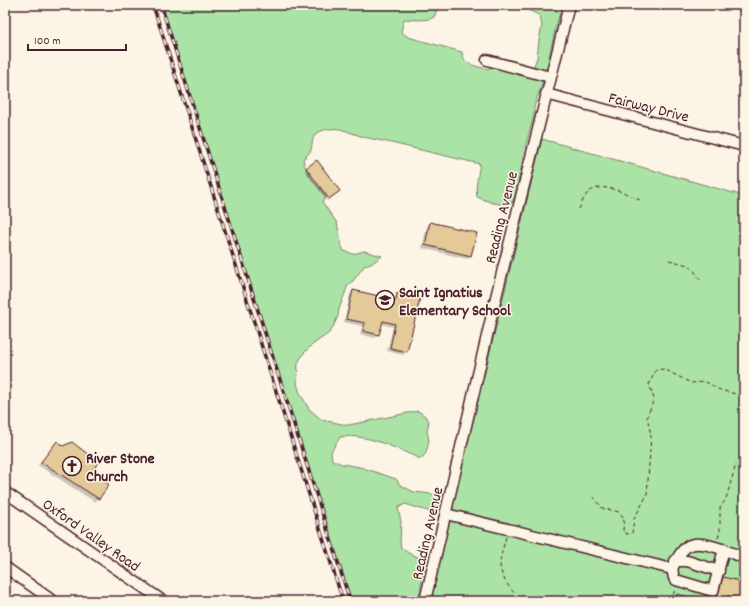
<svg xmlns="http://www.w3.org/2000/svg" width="749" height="606" viewBox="0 0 749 606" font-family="Dekko,sans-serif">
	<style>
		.green { fill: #abe3a6; stroke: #7a8168 }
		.shadow { fill: #0003 }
		.building { fill: #e4ca99; stroke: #4a1f2b }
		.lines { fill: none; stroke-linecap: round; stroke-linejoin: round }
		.minor-casing { stroke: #4a1f2b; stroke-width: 13 }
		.path { stroke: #4a1f2b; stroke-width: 1; stroke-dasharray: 4 3; stroke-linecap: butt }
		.minor { stroke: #fcf5e5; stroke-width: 10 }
		.rail-casing { stroke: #4a1f2b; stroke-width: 3.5 }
		.rail { stroke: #fcf5e5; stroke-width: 2; stroke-dasharray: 6; stroke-linecap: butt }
		.labels { text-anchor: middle; stroke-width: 3; stroke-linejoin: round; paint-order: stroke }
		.street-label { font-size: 16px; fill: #4a1f2b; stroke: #fcf5e5 }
		.poi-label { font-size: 16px; font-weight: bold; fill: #4a1f2b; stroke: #fcf5e5; text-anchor: start }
	</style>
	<rect width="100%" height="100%" fill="#fcf5e5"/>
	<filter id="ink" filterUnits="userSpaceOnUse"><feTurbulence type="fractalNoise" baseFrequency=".025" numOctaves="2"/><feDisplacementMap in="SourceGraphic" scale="8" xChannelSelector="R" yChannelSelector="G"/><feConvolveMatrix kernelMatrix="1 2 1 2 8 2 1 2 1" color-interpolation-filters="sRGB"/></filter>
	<g filter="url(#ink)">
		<g class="green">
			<path d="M162,5H439L434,17L430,19L420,20L404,19L401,32L408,37L462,52C464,66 476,66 488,69L493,66L533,68L537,58L539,40L542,26L540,16C535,13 531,11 525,9C517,7 514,10 506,5H548L560,13L555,30L545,76L534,107V115L525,148L516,194L512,203L508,205L493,203L477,197C475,186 478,175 480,164C441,155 402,145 364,137C356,135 348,131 340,129C334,128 325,129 319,132C311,135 313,143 311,150C309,154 306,156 303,159C305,174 317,184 326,197L322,202L337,223L342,247L344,251L353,254L364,251L382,256L371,264L364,266L353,281L348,285L339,309L338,316L333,327L329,333L312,345L303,354L298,363L297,384L300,393L309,409L322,420L342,424L349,425L418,411L425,416L429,421L427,431L429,441L426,453L421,459C396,449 368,433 340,437L331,452L332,460L342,464L360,467L396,479L400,485L414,492L440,495L441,501L438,510L431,512L405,504L398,508L401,522L400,541L401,548L410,554L426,560L418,601H352Z"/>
			<path d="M542,139L744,196V601H429Z"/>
		</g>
		<g class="shadow">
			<path d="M307,169L336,193L327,201L305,171Z"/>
			<path d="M431,223L470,256L467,259L422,248L427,226Z"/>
			<path d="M354,291L394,300L398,294L406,351L403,355L387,351L393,327L381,324L378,334L375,338L360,334L362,326L344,322L350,294Z"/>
			<path d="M57,442L108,485L95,502L38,465Z"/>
			<path d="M724,578L744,583L741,599L738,601L717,597L721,581Z"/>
			<path d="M677,596L703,601H674Z"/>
		</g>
		<g class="building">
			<path d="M317,160L340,191L329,199L306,168Z"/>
			<path d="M430,222L477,233L471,256L425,245Z"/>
			<path d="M353,290L396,300L397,293L420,299L407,352L390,348L395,324L383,321L379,335L363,331L365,323L346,319Z"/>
			<path d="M57,441L63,446L72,442L98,462L93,471L109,485L99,499L41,462Z"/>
			<path d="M723,577L744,582L741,599L728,596L727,601H716Z"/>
			<path d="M677,594L697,599L696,601H675Z"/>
		</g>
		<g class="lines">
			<defs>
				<g id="minor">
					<path d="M487,60L550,77"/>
					<path d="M546,94L744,146"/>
					<path d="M5,492L163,601"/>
					<path d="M446,514L672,569L674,578L676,580L713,591L724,549"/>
					<path d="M675,561H687L719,571"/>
					<path d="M5,567L53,601"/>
					<path d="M672,569C682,548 687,539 712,546C723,549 733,553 744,558"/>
					<path d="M425,601L497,293L569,5"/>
				</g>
			</defs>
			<use href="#minor" class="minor-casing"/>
			<g class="path">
				<path d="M579,209C581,205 583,199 586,195C599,179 625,193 640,200"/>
				<path d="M669,260L688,265L693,269L701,281"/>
				<path d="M593,496L602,508L619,512L624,518L623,531L627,534L632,533L634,519L647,495L651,435L647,417L654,399L649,384L656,370L664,369L691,383L706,382L720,390L740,395L744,399"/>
				<path d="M506,537C504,545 500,556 500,565C501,579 513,594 524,601"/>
				<path d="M718,538L720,531V508L726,499L736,464"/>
				<path d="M718,597L721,601"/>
				<path d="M672,601L675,588"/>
				<path d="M742,601L744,597"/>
			</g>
			<use href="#minor" class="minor"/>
			<defs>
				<g id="rail">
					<path d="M153,5L343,601"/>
					<path d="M161,5L350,601"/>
				</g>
			</defs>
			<use href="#rail" class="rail-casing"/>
			<use href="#rail" class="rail"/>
		</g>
	</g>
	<defs>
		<symbol id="school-ring" viewBox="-11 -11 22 22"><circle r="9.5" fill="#fcf5e5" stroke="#4a1f2b" stroke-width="1.5"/><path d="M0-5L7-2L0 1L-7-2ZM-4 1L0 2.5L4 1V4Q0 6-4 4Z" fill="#4a1f2b"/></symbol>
		<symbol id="church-ring" viewBox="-11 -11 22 22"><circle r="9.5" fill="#fcf5e5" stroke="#4a1f2b" stroke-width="1.5"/><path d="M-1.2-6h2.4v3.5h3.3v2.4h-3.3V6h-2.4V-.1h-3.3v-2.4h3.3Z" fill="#4a1f2b"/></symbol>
	</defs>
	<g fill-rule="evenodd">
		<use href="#school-ring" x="374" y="289" width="22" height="22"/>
		<use href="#church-ring" x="61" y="455" width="22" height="22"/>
	</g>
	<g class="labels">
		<g class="street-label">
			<text transform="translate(649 106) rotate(14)" y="6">Fairway Drive</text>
			<text transform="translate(500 217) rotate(-76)" y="6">Reading Avenue</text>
			<text transform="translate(426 533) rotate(-77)" y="6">Reading Avenue</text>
			<text transform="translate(92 534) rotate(35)" y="6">Oxford Valley Road</text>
		</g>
		<g class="poi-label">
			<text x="399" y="297">Saint Ignatius<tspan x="399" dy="18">Elementary School</tspan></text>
			<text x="86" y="463">River Stone<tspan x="86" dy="18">Church</tspan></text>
		</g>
	</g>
	<rect width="749" height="606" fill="none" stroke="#fcf5e5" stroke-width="20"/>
	<rect x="10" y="10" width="729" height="586" fill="none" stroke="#4a1f2b" stroke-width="1.5" filter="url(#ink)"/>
	<path d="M28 44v6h98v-6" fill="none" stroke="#4a1f2b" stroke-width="2"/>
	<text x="34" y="44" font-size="12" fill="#4a1f2b" stroke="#fcf5e5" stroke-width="3" paint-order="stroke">100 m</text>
</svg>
